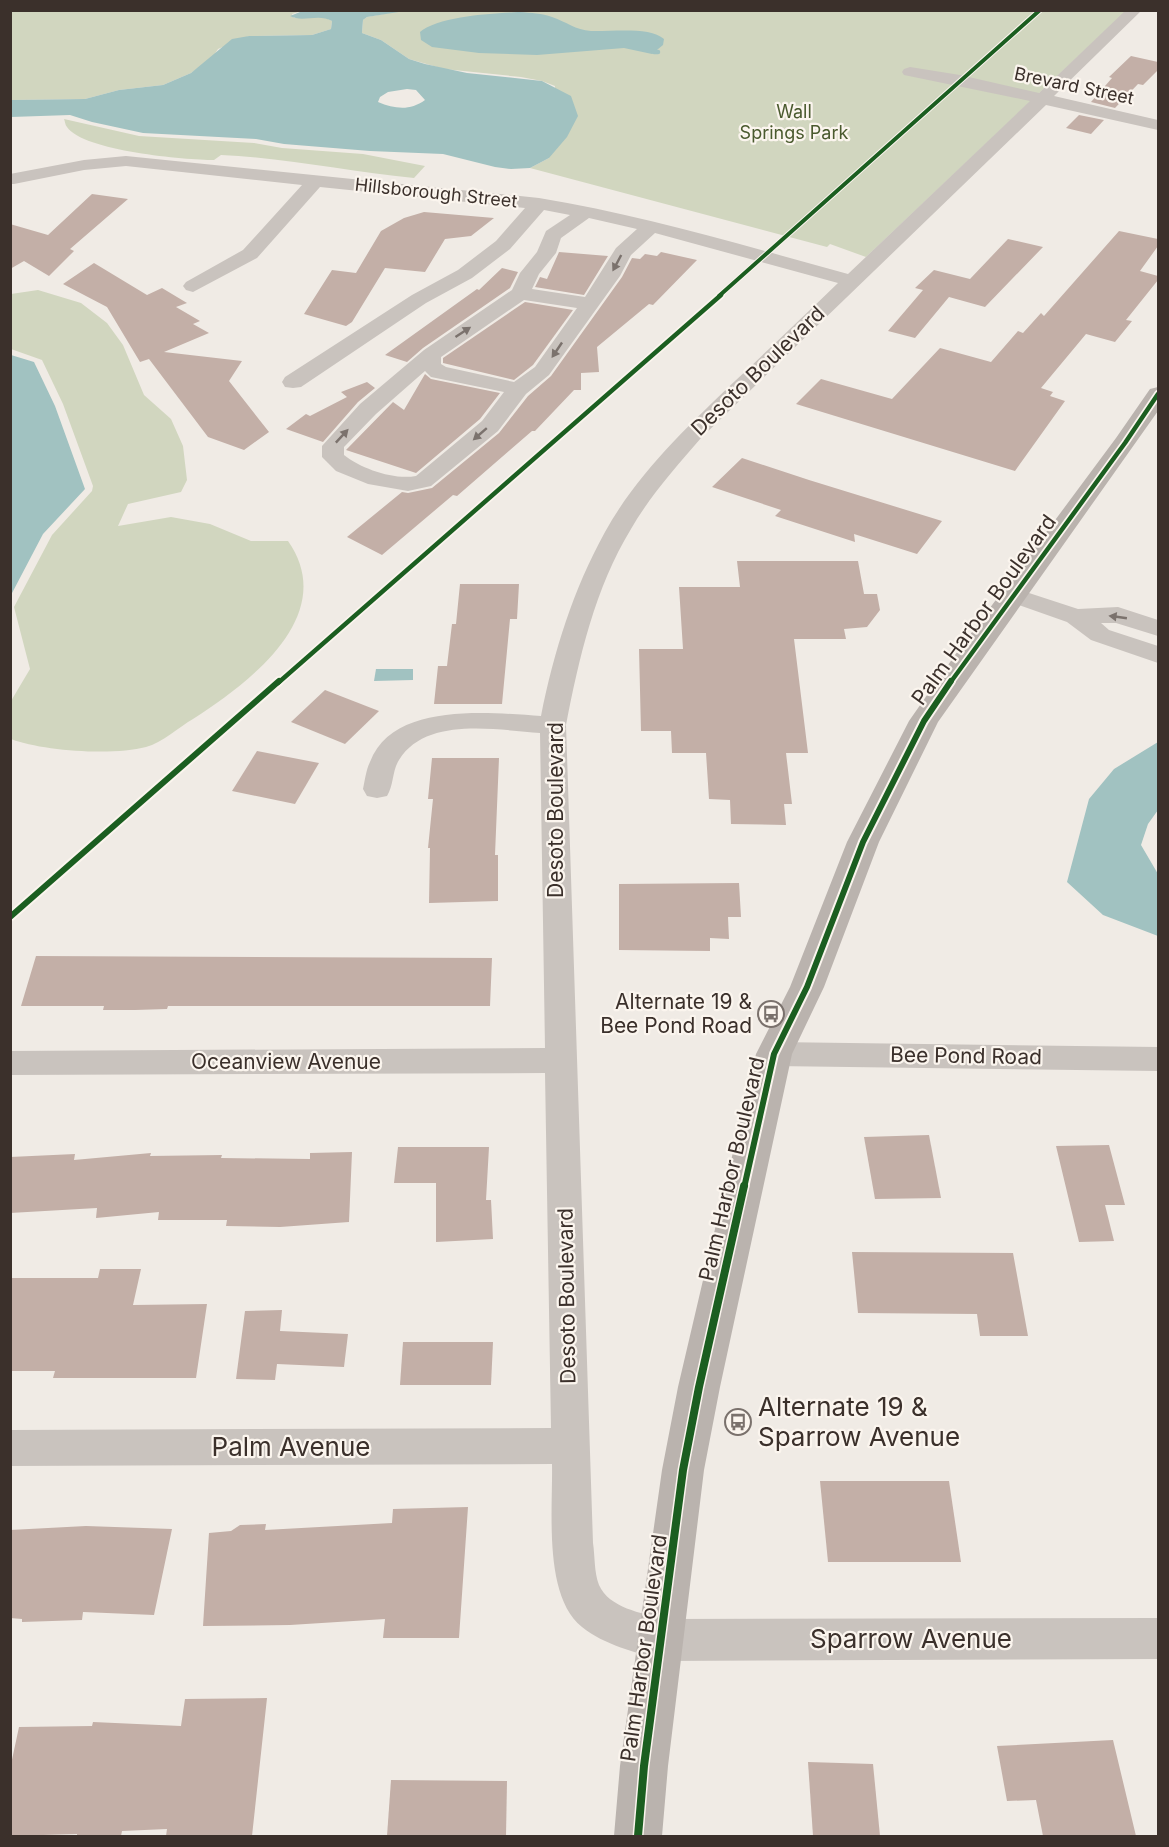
<svg xmlns="http://www.w3.org/2000/svg" width="1169" height="1847" viewBox="0 0 1169 1847" font-family="Inter,sans-serif">
	<style>
		.green { fill: #d1d6bf }
		.water { fill: #a1c2c1; fill-rule: evenodd }
		.lines { fill: none; stroke-linecap: round; stroke-linejoin: round }
		.stream { stroke: #a1c2c1; stroke-width: 4.5 }
		.building { fill: #c3afa7 }
		.minor { fill: #c9c3be; fill-rule: evenodd }
		.secondary { fill: #bab3ae; fill-rule: evenodd }
		.cycleway-far3-casing { stroke: #fbf5ee; stroke-width: 6 }
		.cycleway-far2-casing { stroke: #fbf5ee; stroke-width: 8 }
		.cycleway-far1-casing { stroke: #fbf5ee; stroke-width: 10 }
		.cycleway-casing { stroke: #fbf5ee; stroke-width: 11 }
		.cycleway-far3 { stroke: #1b5e20; stroke-width: 4 }
		.cycleway-far2 { stroke: #1b5e20; stroke-width: 4.5 }
		.cycleway-far1 { stroke: #1b5e20; stroke-width: 6 }
		.cycleway { stroke: #1b5e20; stroke-width: 8 }
		.oneway { fill: #7b726d }
		.labels { text-anchor: middle; stroke-width: 4.5; stroke-linejoin: round; paint-order: stroke }
		.far-street-label { font-size: 18px; fill: #3b302b; stroke: #fbf5ee }
		.far-park-label { font-size: 18px; fill: #4a5a2e; stroke: #fbf5ee }
		.street-label { font-size: 21px; fill: #3b302b; stroke: #fbf5ee }
		.poi-label { font-size: 21px; fill: #3b302b; stroke: #fbf5ee; text-anchor: end }
		.near-poi-label { font-size: 26px; fill: #3b302b; stroke: #fbf5ee; text-anchor: start }
		.near-street-label { font-size: 26px; fill: #3b302b; stroke: #fbf5ee }
	</style>
	<rect width="100%" height="100%" fill="#f0ebe5"/>
	<g class="green">
		<path d="M305,10L292,14L294,18C308,17 320,14 332,21L331,29L312,35L249,36L218,49L212,58L191,73L163,85L119,90L85,99L11,100V11Z"/>
		<path d="M405,10L1126,11L866,257L830,244L827,247L530,168L549,158L555,86L542,81L521,77L444,69L409,59L381,40L362,33L363,20L367,17Z"/>
		<path d="M64,119L139,136L254,143L282,148L363,154L425,166L414,178C349,172 287,158 221,155L214,160C186,160 83,151 67,127C65,125 65,121 64,119Z"/>
		<path d="M38,290L81,303L107,323L123,345L144,395L171,419L183,446L187,480L181,492L128,504L118,526L171,517L210,524L251,541H288C340,615 249,683 193,719C179,727 162,743 146,747C113,756 42,751 11,739V701L30,669L14,607L52,535L92,491L93,486L63,404L42,360L11,349V294Z"/>
	</g>
	<g class="water">
		<path d="M305,10L405,11L367,17L363,20L362,33L381,40L409,59L425,64L467,73L542,81L571,96L578,116L567,137L549,158L530,168L511,169L495,167L443,154L370,151L284,144L256,139L143,133L92,122L70,115L11,117V100L85,99L119,90L163,85L191,73L232,39L249,36L312,35L331,29L332,21C318,13 303,23 290,16ZM407,89L416,90L425,100C410,111 395,109 378,102L380,97L388,92Z"/>
		<path d="M520,12C531,13 542,13 552,17C567,22 575,30 591,31C609,32 650,26 664,39L663,45L652,54L624,48L537,55L479,53L432,47L421,40L420,32C438,16 496,13 520,12Z"/>
		<path d="M11,355L34,362L55,406L85,489L43,534L11,595Z"/>
		<path d="M376,669H413V680L374,681Z"/>
		<path d="M1158,742V810L1148,824L1141,845L1158,874V936L1103,915L1067,882L1089,799L1114,769Z"/>
	</g>
	<g class="lines">
		<path class="stream" d="M654,52H658"/>
	</g>
	<g class="building">
		<path d="M1131,56L1158,62V70L1143,85L1138,84L1115,108L1091,102L1112,78L1109,77Z"/>
		<path d="M1079,115L1104,120L1091,134L1066,128Z"/>
		<path d="M92,194L128,199L70,249L74,251L49,276L24,261L10,269V224L48,235Z"/>
		<path d="M424,212L494,218L471,236L445,239L425,272L385,268L352,322L346,326L304,314L332,270L356,273L381,231L404,218Z"/>
		<path d="M1119,231L1158,239V246L1140,271L1158,276V280L1126,320L1132,321L1115,342L1086,334L1041,388L1053,392L1050,396L1065,401L1015,471L796,404L821,379L892,399L940,348L991,362L1018,331L1023,333L1041,313L1044,316Z"/>
		<path d="M1008,239L1043,247L985,307L949,297L915,338L888,331L923,290L915,288L934,270L970,279Z"/>
		<path d="M559,252L608,256L584,295L535,287L540,277L547,279Z"/>
		<path d="M661,252L697,260L653,305L649,304L597,347L599,372L581,373V390H574L535,431H532L457,496L453,495L382,555L347,537L402,492L408,493L432,488L499,433L528,396L551,376L622,277L632,258L640,259L645,254L657,256Z"/>
		<path d="M94,263L147,295L162,288L187,303L176,307L200,321L193,324L209,333L164,352L242,361L229,381L269,432L244,450L208,437L149,359L140,362L107,307L63,284Z"/>
		<path d="M502,268L518,272L510,288L423,348L407,362L385,355L477,289L479,290Z"/>
		<path d="M525,302L573,310L533,365L514,380L443,363V358Z"/>
		<path d="M425,374L431,379L500,393L480,419L416,473L346,450L393,402L404,410Z"/>
		<path d="M367,382L375,388L358,402L323,442L286,429L306,414L310,416L347,397L341,392Z"/>
		<path d="M742,458L809,480L942,521L917,554L854,534L855,542L775,516L781,510L712,487Z"/>
		<path d="M737,561H858L864,594H877L880,610L867,627L844,629L846,639H794L808,753H786L792,804H784L786,825L731,824L730,800L709,799L706,753H672L671,731H641L639,649H683L679,587H740Z"/>
		<path d="M460,584H519L517,619H510L502,704H434L438,666H447L452,624H456Z"/>
		<path d="M325,690L379,711L345,744L291,722Z"/>
		<path d="M257,751L319,763L295,804L232,791Z"/>
		<path d="M432,758H499L495,855H498V901L429,903L430,848H428L433,799H428Z"/>
		<path d="M739,883L741,917H728L729,939L710,938V951L619,950V884Z"/>
		<path d="M36,956L492,958L490,1006H168L167,1009L135,1010H103L104,1006H21Z"/>
		<path d="M929,1135L941,1198L875,1199L864,1137Z"/>
		<path d="M1109,1145L1125,1205H1105L1114,1241L1079,1242L1056,1146Z"/>
		<path d="M398,1147H489L486,1200H491L493,1239L436,1242V1183H394Z"/>
		<path d="M352,1152L349,1222L280,1227L226,1226L227,1220H158L159,1212L96,1218L97,1208L10,1213V1157L75,1154L74,1160L151,1153L150,1156L222,1155L221,1158L310,1159V1153Z"/>
		<path d="M852,1252L1013,1253L1028,1336H980L977,1314L858,1313Z"/>
		<path d="M100,1269H141L133,1305L207,1304L196,1378H53L55,1371H10V1278H98Z"/>
		<path d="M282,1310L280,1331L348,1334L344,1367L277,1364L275,1380L236,1379L245,1311Z"/>
		<path d="M403,1342H493L491,1385H400Z"/>
		<path d="M820,1481H949L961,1562H828Z"/>
		<path d="M468,1507L459,1638H383L385,1619L290,1625L203,1626L209,1533L231,1531L240,1525L266,1524L265,1530L392,1523L393,1509Z"/>
		<path d="M86,1526L172,1529L154,1615L83,1612L82,1620L22,1622V1619L10,1618V1530Z"/>
		<path d="M267,1698L252,1836H166L167,1829L122,1831L121,1836H77V1834L10,1836V1769L19,1727L92,1726L93,1722L181,1726L185,1699Z"/>
		<path d="M1113,1740L1136,1836H1043L1036,1800L1007,1801L997,1746Z"/>
		<path d="M808,1762L873,1764L880,1836H813Z"/>
		<path d="M391,1780L507,1781L506,1836H387Z"/>
	</g>
	<g class="lines">
		<g class="minor">
			<path d="M1126,10H1142L1054,96L1158,120V130L1046,105L701,438C676,467 650,496 631,529C595,588 579,658 566,725L593,1543C595,1556 594,1572 599,1585C609,1608 642,1613 663,1619L1158,1618V1659L663,1661C636,1652 604,1645 582,1627C543,1596 553,1509 552,1464L10,1466V1430L551,1428L545,1073L10,1075V1051L545,1048L540,733C497,730 426,716 399,760C392,771 394,785 387,796L377,798L367,796L363,789C365,780 366,770 370,762C393,701 491,713 541,716C554,651 573,590 605,532C637,474 688,426 735,381C770,348 804,316 838,283L655,233L631,255L620,276L549,375L526,394L498,431L431,486L408,491L368,484L336,471L322,457V446L360,404L424,350L512,290L520,273L537,252L546,231L570,215L544,210L510,249L472,278L426,303L301,387L293,388L285,387L282,382L285,377L412,295L458,270L496,241L525,208L320,187L257,258L193,292L186,290L183,286L186,282L243,250L302,185L126,166L84,170L14,184H10V174L84,160L126,156L539,198C643,215 745,246 848,274L1030,101L904,75L902,72L904,69L910,67L960,75L1039,93ZM589,218L637,229L616,248L585,297L532,289L539,274L556,253L561,238ZM524,300L577,308L535,367L514,382L446,367L441,364V357ZM425,371L431,377L504,392L482,421L416,476C393,480 362,469 344,455V447L376,414Z"/>
			<path d="M1014,588L1078,609L1118,607L1158,620V636L1116,623H1101L1109,630L1158,646V663L1091,640L1067,622L1005,600L1002,595L1005,590Z"/>
			<path d="M774,1042L1158,1047V1071L774,1066L763,1063L758,1054L763,1045Z"/>
		</g>
		<path class="secondary" d="M1158,387V411L938,722L879,842L824,987L792,1054L720,1387L704,1470L668,1766L662,1836H614L620,1766L662,1470L678,1387L756,1054L790,987L847,842L909,721L955,655L1116,438L1150,389Z"/>
		<defs>
			<path id="cycleway-far3" d="M719,296L1040,10"/>
			<g id="cycleway-far2">
				<path d="M278,683L721,295"/>
				<path d="M950,683L1125,443L1158,394"/>
			</g>
			<g id="cycleway-far1">
				<path d="M10,917L279,681"/>
				<path d="M744,1188L774,1054L807,987L863,842L924,721L951,681"/>
			</g>
			<path id="cycleway" d="M638,1836L644,1766L683,1470L699,1387L744,1186"/>
		</defs>
		<use href="#cycleway-far3" class="cycleway-far3-casing"/>
		<use href="#cycleway-far2" class="cycleway-far2-casing"/>
		<use href="#cycleway-far1" class="cycleway-far1-casing"/>
		<use href="#cycleway" class="cycleway-casing"/>
		<use href="#cycleway-far3" class="cycleway-far3"/>
		<use href="#cycleway-far2" class="cycleway-far2"/>
		<use href="#cycleway-far1" class="cycleway-far1"/>
		<use href="#cycleway" class="cycleway"/>
	</g>
	<defs><path id="oneway-solid" d="M-6-.8H1V-3.2L6.5 0L1 3.2V.8H-6Z" transform="scale(1.5)"/></defs>
	<g class="oneway">
		<use href="#oneway-solid" transform="translate(617 263) rotate(118)"/>
		<use href="#oneway-solid" transform="translate(463 332) rotate(-33)"/>
		<use href="#oneway-solid" transform="translate(557 350) rotate(124)"/>
		<use href="#oneway-solid" transform="translate(480 434) rotate(139)"/>
		<use href="#oneway-solid" transform="translate(342 436) rotate(-47)"/>
		<use href="#oneway-solid" transform="translate(1118 617) rotate(-172)"/>
	</g>
	<defs>
		<symbol id="bus-ring" viewBox="-11 -11 22 22"><circle r="9.5" fill="#fbf5ee" stroke="#7a716c" stroke-width="1.5"/><path d="M-5-6H5V4H4V6H2V4H-2V6H-4V4H-5ZM-3.5-4V0h7V-4ZM-3.5 1.2v1.5H-2V1.2ZM2 1.2v1.5H3.5V1.2Z" fill="#7a716c"/></symbol>
	</defs>
	<g fill-rule="evenodd">
		<use href="#bus-ring" x="756" y="999" width="30" height="30"/>
		<use href="#bus-ring" x="723" y="1407" width="30" height="30"/>
	</g>
	<g class="labels">
		<g class="far-street-label">
			<text transform="translate(1074 86) rotate(12)" y="6">Brevard Street</text>
			<text transform="translate(436 193) rotate(6)" y="6">Hillsborough Street</text>
		</g>
		<g class="far-park-label">
			<text x="794" y="118">Wall<tspan x="794" dy="21">Springs Park</tspan></text>
		</g>
		<g class="street-label">
			<text transform="translate(758 371) rotate(-44)" y="7">Desoto Boulevard</text>
			<text transform="translate(984 610) rotate(-54)" y="7">Palm Harbor Boulevard</text>
			<text transform="translate(556 810) rotate(-90)" y="7">Desoto Boulevard</text>
			<text transform="translate(966 1056) rotate(1)" y="7">Bee Pond Road</text>
			<text x="286" y="1069">Oceanview Avenue</text>
			<text transform="translate(732 1169) rotate(-77)" y="7">Palm Harbor Boulevard</text>
			<text transform="translate(567 1296) rotate(-91)" y="7">Desoto Boulevard</text>
			<text transform="translate(644 1648) rotate(-82)" y="7">Palm Harbor Boulevard</text>
		</g>
		<g class="poi-label">
			<text x="752" y="1009">Alternate 19 &amp;<tspan x="752" dy="24">Bee Pond Road</tspan></text>
		</g>
		<g class="near-poi-label">
			<text x="758" y="1416">Alternate 19 &amp;<tspan x="758" dy="30">Sparrow Avenue</tspan></text>
		</g>
		<g class="near-street-label">
			<text x="291" y="1456">Palm Avenue</text>
			<text x="911" y="1648">Sparrow Avenue</text>
		</g>
	</g>
	<rect width="1169" height="1847" fill="none" stroke="#3b302b" stroke-width="24"/>
</svg>
